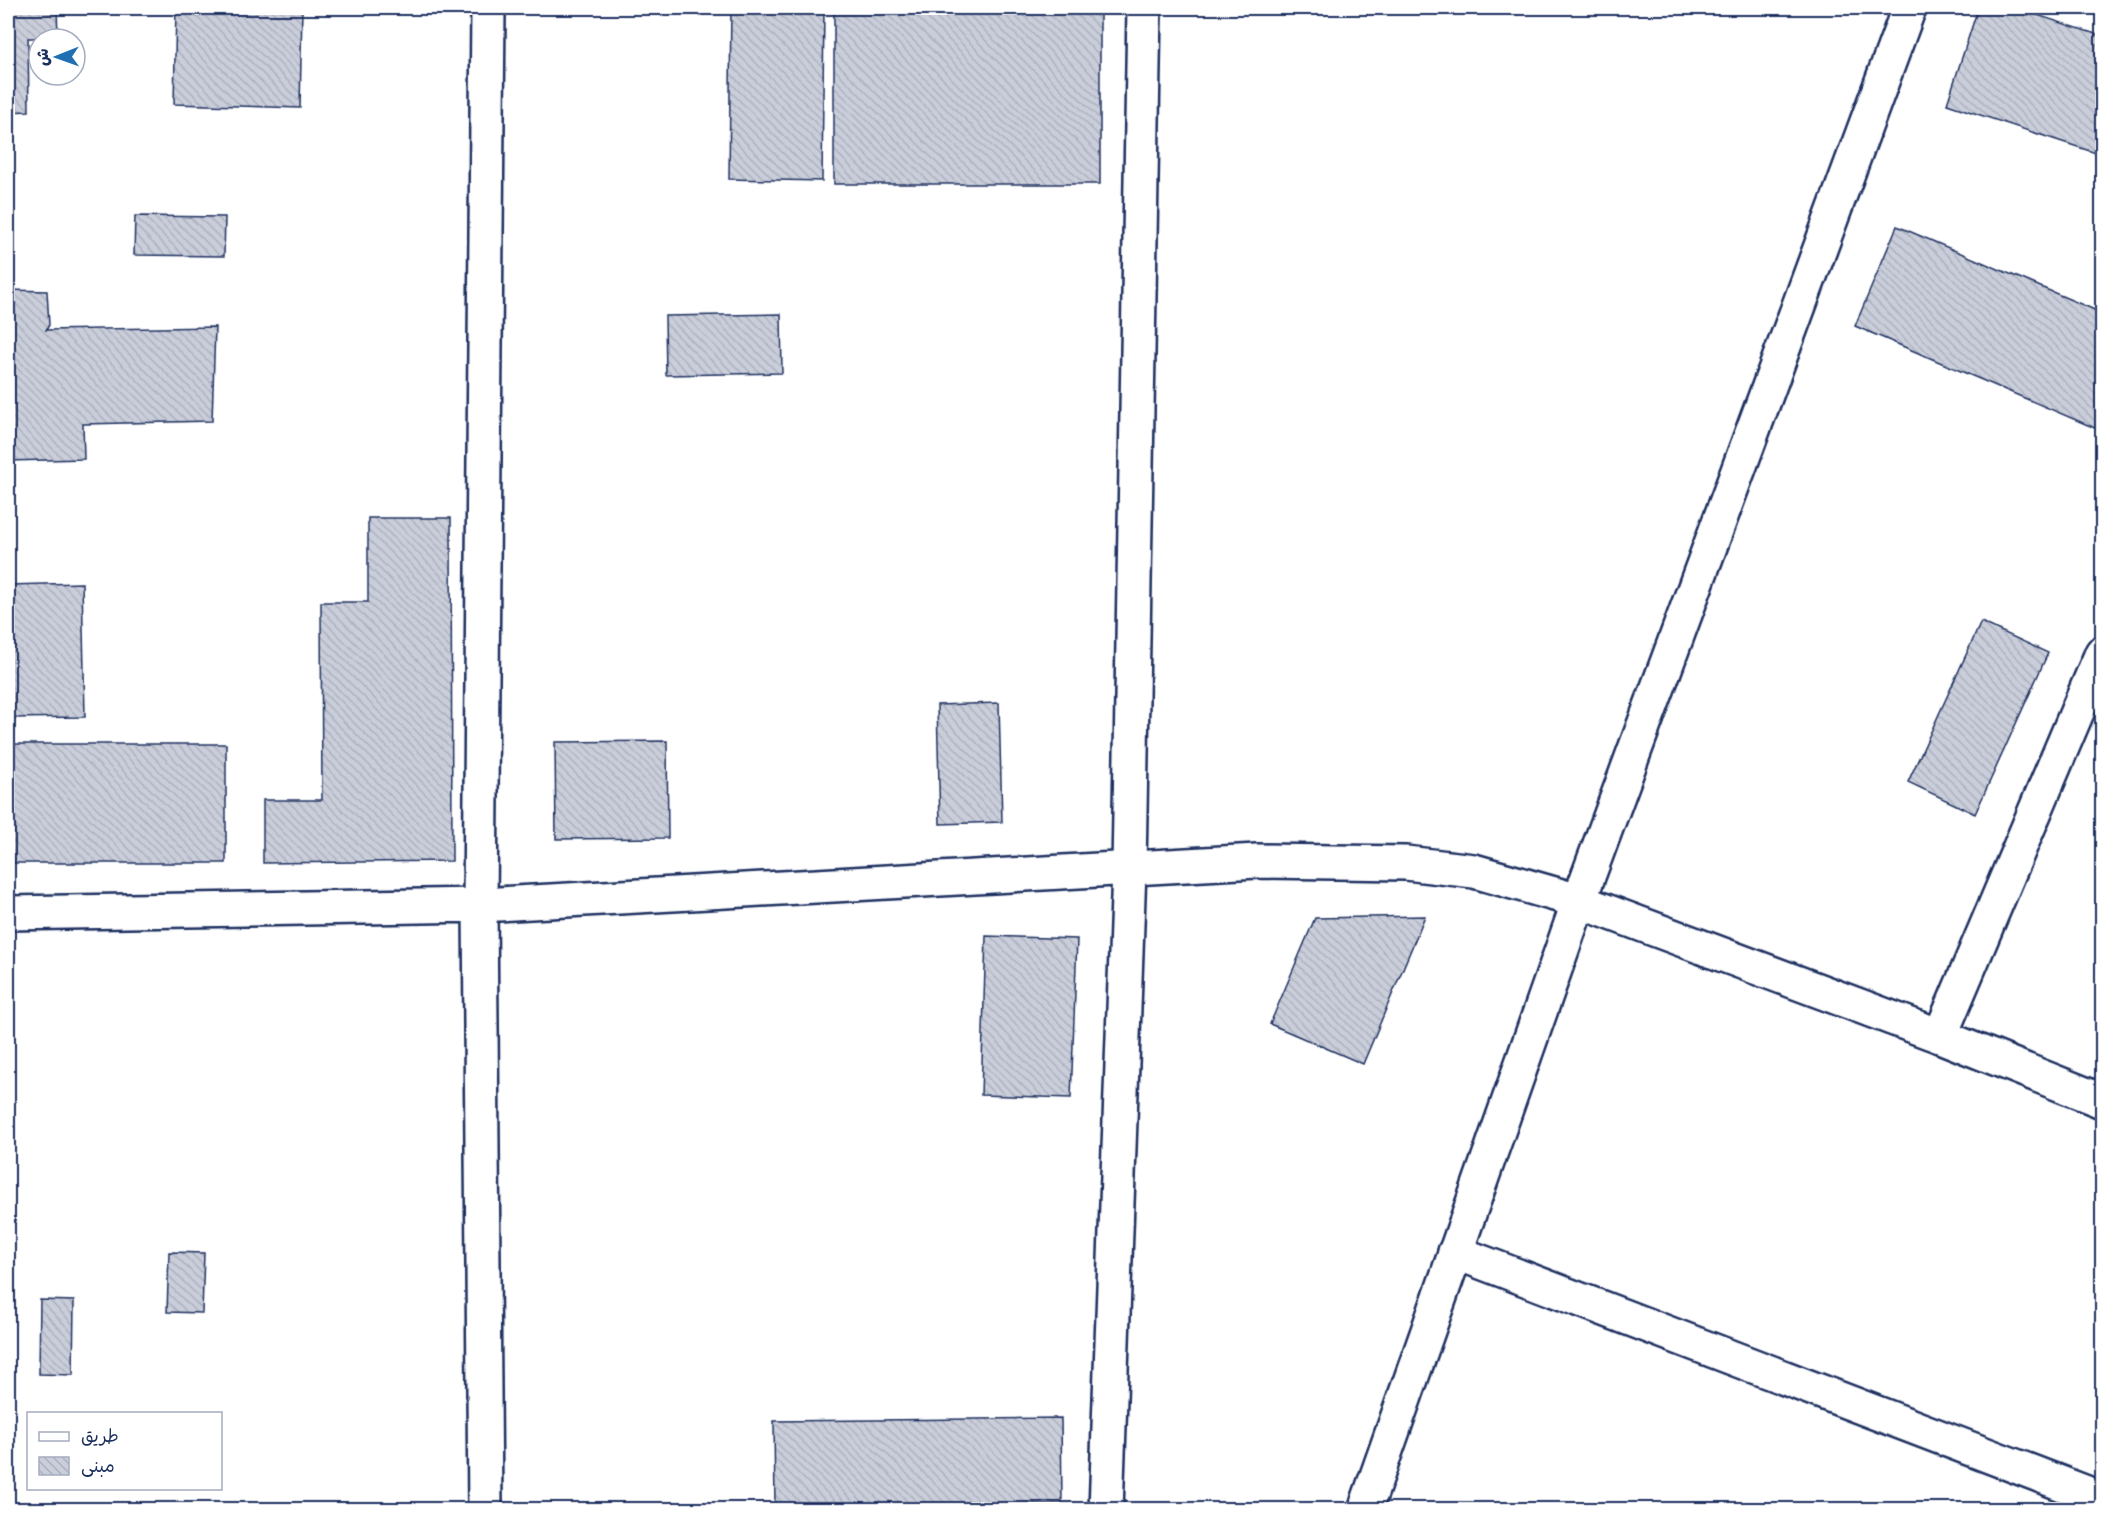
<svg xmlns="http://www.w3.org/2000/svg" width="2110" height="1517" viewBox="0 0 2110 1517" font-family="Dekko,'Playpen Sans Arabic',sans-serif">
	<style>
		.building { fill: url(#building-back-hatch); stroke: #1b2f5e; stroke-width: 1.5 }
		.lines { fill: none; stroke-linecap: round; stroke-linejoin: round }
		.minor-casing { stroke: #1b2f5e; stroke-width: 38 }
		.minor { stroke: #fff; stroke-width: 33 }
	</style>
	<defs>
		<pattern id="building-back-hatch" width="6" height="6" patternUnits="userSpaceOnUse" patternTransform="scale(1.5)"><rect width="6" height="6" fill="#caceda"/><path d="M-1 5l2 2M0 0l6 6M5-1l2 2" fill="none" stroke="#adb1be"/></pattern>
	</defs>
	<rect width="100%" height="100%" fill="#fff"/>
	<filter id="ink" filterUnits="userSpaceOnUse"><feTurbulence type="fractalNoise" baseFrequency=".0167" numOctaves="2"/><feDisplacementMap in="SourceGraphic" scale="12" xChannelSelector="R" yChannelSelector="G"/><feConvolveMatrix kernelMatrix="1 2 1 2 8 2 1 2 1" color-interpolation-filters="sRGB"/></filter>
	<g filter="url(#ink)">
		<g class="building">
			<path d="M8,8H57L58,38H28L29,111L8,112Z"/>
			<path d="M176,8H302L300,108L174,104Z"/>
			<path d="M731,8H824L822,181L729,179Z"/>
			<rect x="834" y="8" width="266" height="176"/>
			<path d="M1978,8H2016L2102,36V155L1947,104Z"/>
			<path d="M135,216L225,217L224,256L134,255Z"/>
			<path d="M1897,226L2102,313V431L1855,326Z"/>
			<path d="M8,290L47,291L49,325L46,330L215,327L212,421L83,424L84,459L8,461Z"/>
			<path d="M781,314L782,373L666,375L665,316Z"/>
			<path d="M368,518H451L452,861L263,863V800H322L321,602H368Z"/>
			<path d="M82,583L85,717L8,718V585Z"/>
			<path d="M1981,622L2048,653L1975,814L1908,782Z"/>
			<path d="M999,703L1002,822L940,824L937,705Z"/>
			<path d="M667,741L668,838L556,839L555,742Z"/>
			<rect x="8" y="744" width="218" height="119"/>
			<path d="M1425,916L1363,1064L1270,1024L1315,918Z"/>
			<path d="M986,936L1077,939L1071,1098L981,1095Z"/>
			<path d="M169,1252L204,1253L202,1313L167,1312Z"/>
			<path d="M40,1300L74,1301L73,1375L39,1374Z"/>
			<path d="M8,1328L10,1374H8Z"/>
			<path d="M1061,1418L1062,1504L775,1507L774,1421Z"/>
		</g>
		<g class="lines">
			<defs>
				<g id="minor">
					<path d="M488,8L480,905L1257,861L1406,863L1474,871L1579,901L1940,1036L2102,1101"/>
					<path d="M8,913L480,905L485,1510"/>
					<path d="M1940,1036L2102,653"/>
					<path d="M1455,1252L2102,1499"/>
					<path d="M1106,1510L1129,869L1144,8"/>
					<path d="M1365,1510L1579,901L1909,8"/>
				</g>
			</defs>
			<use href="#minor" class="minor-casing"/>
			<use href="#minor" class="minor"/>
		</g>
	</g>
	<rect width="2110" height="1517" fill="none" stroke="#fff" stroke-width="30"/>
	<rect x="15" y="15" width="2080" height="1487" fill="none" stroke="#1b2f5e" stroke-width="2" filter="url(#ink)"/>
	<rect x="27" y="1412" width="195" height="78" fill="#ffffff" stroke="#a4acbf" stroke-width="1.5"/>
	<rect x="39" y="1432" width="30" height="9" fill="#ffffff" stroke="#a4acbf" stroke-width="1.5"/>
	<text x="81" y="1442" font-size="18" fill="#1b2f5e">طريق</text>
	<rect x="39" y="1457" width="30" height="18" fill="url(#building-back-hatch)" stroke="#a4acbf" stroke-width="1.5"/>
	<text x="81" y="1472" font-size="18" fill="#1b2f5e">مبنى</text>
	<g transform="translate(57 57) rotate(269)"><circle r="28" fill="#ffffff" stroke="#a4acbf" stroke-width="1.5"/>
	<path d="M0-4.5L10 22L0 15L-10 22Z" fill="#1f6fb2"/>
	<text y="-9" font-size="16" font-weight="bold" text-anchor="middle" fill="#1b2f5e">ش</text>
	</g>
</svg>
